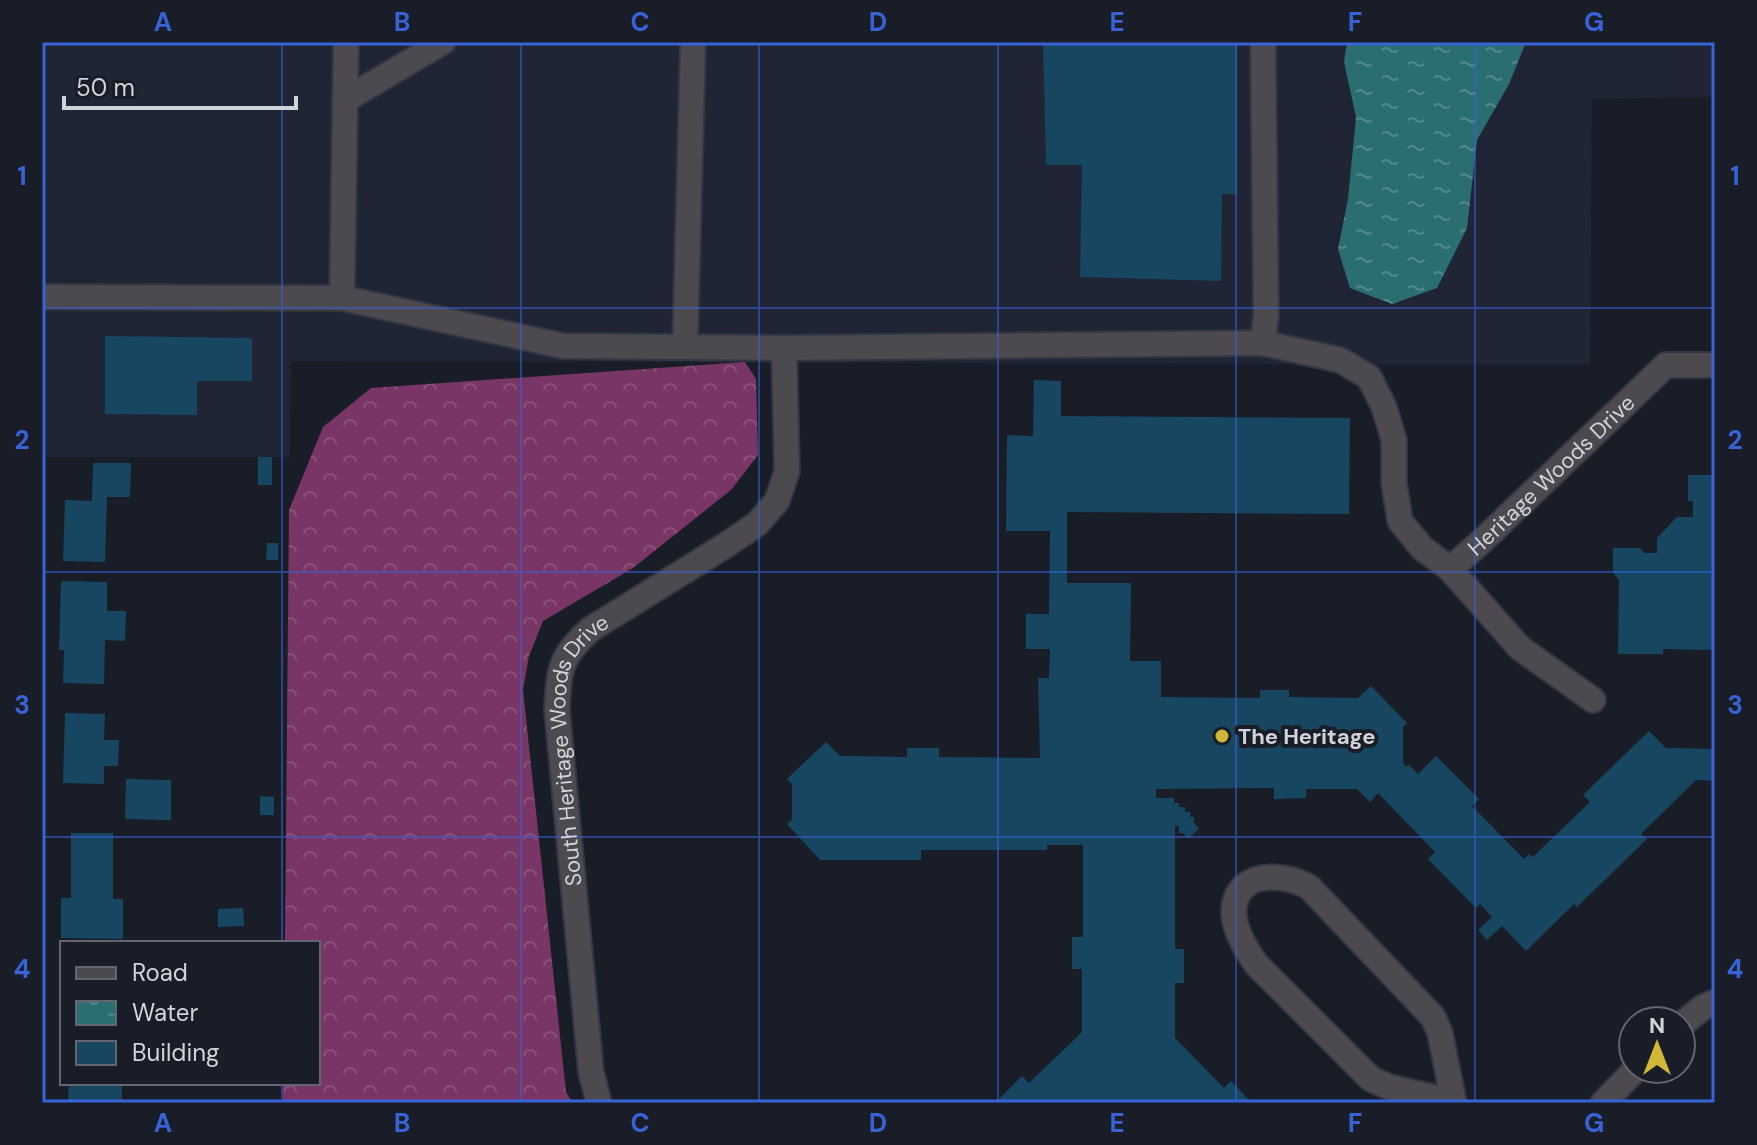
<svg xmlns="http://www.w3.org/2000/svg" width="1757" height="1145" viewBox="0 0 1757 1145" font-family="'DM Sans',sans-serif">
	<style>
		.built { fill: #202535 }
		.forest { fill: url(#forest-crowns) }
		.water { fill: url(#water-ripples) }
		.building { fill: #174760 }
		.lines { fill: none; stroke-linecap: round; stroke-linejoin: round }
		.minor-casing { stroke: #333741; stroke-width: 28 }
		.minor { stroke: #4c4a4f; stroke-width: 24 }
		.grid { fill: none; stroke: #3862d8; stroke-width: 2; stroke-opacity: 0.55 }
		.poi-dot { fill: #d0b736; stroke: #191d28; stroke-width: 3 }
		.labels { text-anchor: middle; stroke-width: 8; stroke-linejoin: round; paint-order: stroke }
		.street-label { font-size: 22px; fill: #d1d4db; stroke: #191d28 }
		.poi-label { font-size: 22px; font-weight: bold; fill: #d1d4db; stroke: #191d28; text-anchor: start }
		.neatline { fill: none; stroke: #3862d8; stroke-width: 3 }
		.grid-label { font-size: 26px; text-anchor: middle; font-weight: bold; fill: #3862d8 }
	</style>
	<defs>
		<pattern id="forest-crowns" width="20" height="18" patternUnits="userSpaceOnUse" patternTransform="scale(2)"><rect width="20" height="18" fill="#783565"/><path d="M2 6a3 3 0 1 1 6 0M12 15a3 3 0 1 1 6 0" fill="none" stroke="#8a517a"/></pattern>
		<pattern id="water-ripples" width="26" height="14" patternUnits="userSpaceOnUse" patternTransform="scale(2)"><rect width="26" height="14" fill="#2b6e72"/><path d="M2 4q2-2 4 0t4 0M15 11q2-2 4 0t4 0" fill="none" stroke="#53888c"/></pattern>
	</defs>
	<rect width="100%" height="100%" fill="#191d28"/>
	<path class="built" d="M42,42H1715V97L1592,99L1590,365L291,361L290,457H42Z"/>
	<path class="forest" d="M745,362L756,379L758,455L731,490L633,568L543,621L529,656L523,690L566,1092L573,1103H283V1083H318V943H285L289,510L323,427L371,388Z"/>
	<path class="water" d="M1347,42H1526L1509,84L1477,140L1467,228L1437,288L1392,304L1350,288L1338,249L1348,199L1356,117L1344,62Z"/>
	<g class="building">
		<path d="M1043,42H1237V194H1222L1221,281L1080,277L1082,165H1046Z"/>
		<path d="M105,336L252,338V381H197V415L105,414Z"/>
		<path d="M1034,380L1061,381V416L1350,418L1349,514L1067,512V583H1131L1130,661H1161V697L1260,698V690H1289V697L1358,698L1371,686L1407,723L1403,727V762L1406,767L1409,765L1418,774L1436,756L1479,799L1472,806L1524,859L1529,854L1533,857L1590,802L1583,795L1649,731L1666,748L1715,749V781L1696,780L1641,834L1647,839L1577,907L1574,904L1526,951L1502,926L1487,940L1478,930L1492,917L1480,904L1476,908L1428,859L1435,852L1378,793L1370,802L1357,789H1306V798L1274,799V788L1156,789V798H1174V803H1179V807H1185V812H1190V817H1194V823L1199,829L1188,839L1183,833H1179V826H1175V949H1184V983H1175V1038L1224,1088L1231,1081L1252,1103H999L997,1101L1022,1076L1029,1083L1082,1032V969H1072V937H1083V845H1047V850H921V860H820L787,824L792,820V784L787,779L826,742L840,756L907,757V748H939V757L1040,758L1038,678H1049L1050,649H1026V614H1049L1050,531H1006L1007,435L1033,436Z"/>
		<rect x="258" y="457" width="14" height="28"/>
		<path d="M93,463H131L130,497H107L105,562L63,561L65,500L92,501Z"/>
		<path d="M1688,475H1715V650L1663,649V654H1618L1619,580L1613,573V548H1640L1644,553H1657V538L1677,517H1693V501H1688Z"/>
		<path d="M267,543H278V560H266Z"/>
		<path d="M61,581L107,582V611H126L125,641L105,640L104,684L63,683L64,650H59Z"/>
		<path d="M65,713L105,714L104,740H119L118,766H104V784L63,783Z"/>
		<path d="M126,779L171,780V820L125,819Z"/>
		<path d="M260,796L274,797V815H260Z"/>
		<path d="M71,833H113V899H123V939L61,938V898H71Z"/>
		<path d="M243,908L244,926L218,927V909Z"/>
		<path d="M69,1083H122V1103H68Z"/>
	</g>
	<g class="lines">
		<defs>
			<g id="minor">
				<path d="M345,100L443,42"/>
				<path id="s1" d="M42,297L342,298L563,346L784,348L1263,343L1340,360L1369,377L1384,407L1394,440V483L1400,521L1422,548L1450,569L1481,542L1666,365H1715"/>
				<path d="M342,298L346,42"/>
				<path d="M1263,343L1266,315L1263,42"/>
				<path d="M685,347L693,42"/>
				<path d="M1450,569L1520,648L1593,700"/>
				<path d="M1681,1025L1702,1008L1715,1002"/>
				<path d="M1453,1102L1389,1087L1371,1079L1257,965C1246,950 1235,932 1234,914C1232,871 1282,871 1309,887L1433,1017L1440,1033L1454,1103"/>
				<path id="s2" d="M599,1103L591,1072L557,710C559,668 560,657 591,629L723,547L757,524L777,501L787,471L784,348"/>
				<path d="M1603,1103L1636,1069"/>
			</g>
		</defs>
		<use href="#minor" class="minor-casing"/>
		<use href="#minor" class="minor"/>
	</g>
	<path class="grid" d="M282,42V943M521,42V1103M759,42V1103M998,42V1103M1236,42V1103M1475,42V1103M42,308H1715M42,572H1715M42,837H1715M282,1083V1103"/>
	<circle class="poi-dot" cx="1222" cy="736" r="8"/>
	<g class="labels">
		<g class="street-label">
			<text dy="8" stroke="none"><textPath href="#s1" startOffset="1696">Heritage Woods Drive</textPath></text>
			<text dy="8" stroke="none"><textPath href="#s2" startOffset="362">South Heritage Woods Drive</textPath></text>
		</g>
		<g class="poi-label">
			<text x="1238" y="744">The Heritage</text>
		</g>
	</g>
	<rect width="1757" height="1145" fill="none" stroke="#191d28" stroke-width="88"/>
	<rect x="60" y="941" width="260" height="144" fill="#191d28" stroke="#636670" stroke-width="2"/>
	<rect x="76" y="967" width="40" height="12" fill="#4c4a4f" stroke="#636670" stroke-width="2"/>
	<text x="132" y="981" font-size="24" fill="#d1d4db">Road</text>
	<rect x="76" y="1001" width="40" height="24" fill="url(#water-ripples)" stroke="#636670" stroke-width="2"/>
	<text x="132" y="1021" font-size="24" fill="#d1d4db">Water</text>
	<rect x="76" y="1041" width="40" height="24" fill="#174760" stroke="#636670" stroke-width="2"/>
	<text x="132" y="1061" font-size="24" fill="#d1d4db">Building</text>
	<g transform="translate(1657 1045)"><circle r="38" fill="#191d28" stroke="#636670" stroke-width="2"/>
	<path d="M0-6L14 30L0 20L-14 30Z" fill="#d0b736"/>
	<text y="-12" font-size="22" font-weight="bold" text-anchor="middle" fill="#d1d4db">N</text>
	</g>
	<path d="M64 96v12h232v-12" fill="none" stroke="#d1d4db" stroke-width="4"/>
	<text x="76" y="96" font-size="24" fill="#d1d4db" stroke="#191d28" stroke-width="6" paint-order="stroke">50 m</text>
	<rect x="44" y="44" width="1669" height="1057" class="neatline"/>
	<g class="grid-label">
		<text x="163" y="31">A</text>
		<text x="402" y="31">B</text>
		<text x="640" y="31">C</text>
		<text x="878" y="31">D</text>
		<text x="1117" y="31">E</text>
		<text x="1355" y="31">F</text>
		<text x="1594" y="31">G</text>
		<text x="22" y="185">1</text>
		<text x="1735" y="185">1</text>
		<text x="22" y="449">2</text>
		<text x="1735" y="449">2</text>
		<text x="22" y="714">3</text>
		<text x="1735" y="714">3</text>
		<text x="22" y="978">4</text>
		<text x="1735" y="978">4</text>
		<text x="163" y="1132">A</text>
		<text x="402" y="1132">B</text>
		<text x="640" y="1132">C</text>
		<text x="878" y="1132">D</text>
		<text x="1117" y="1132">E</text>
		<text x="1355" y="1132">F</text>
		<text x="1594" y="1132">G</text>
	</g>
</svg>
